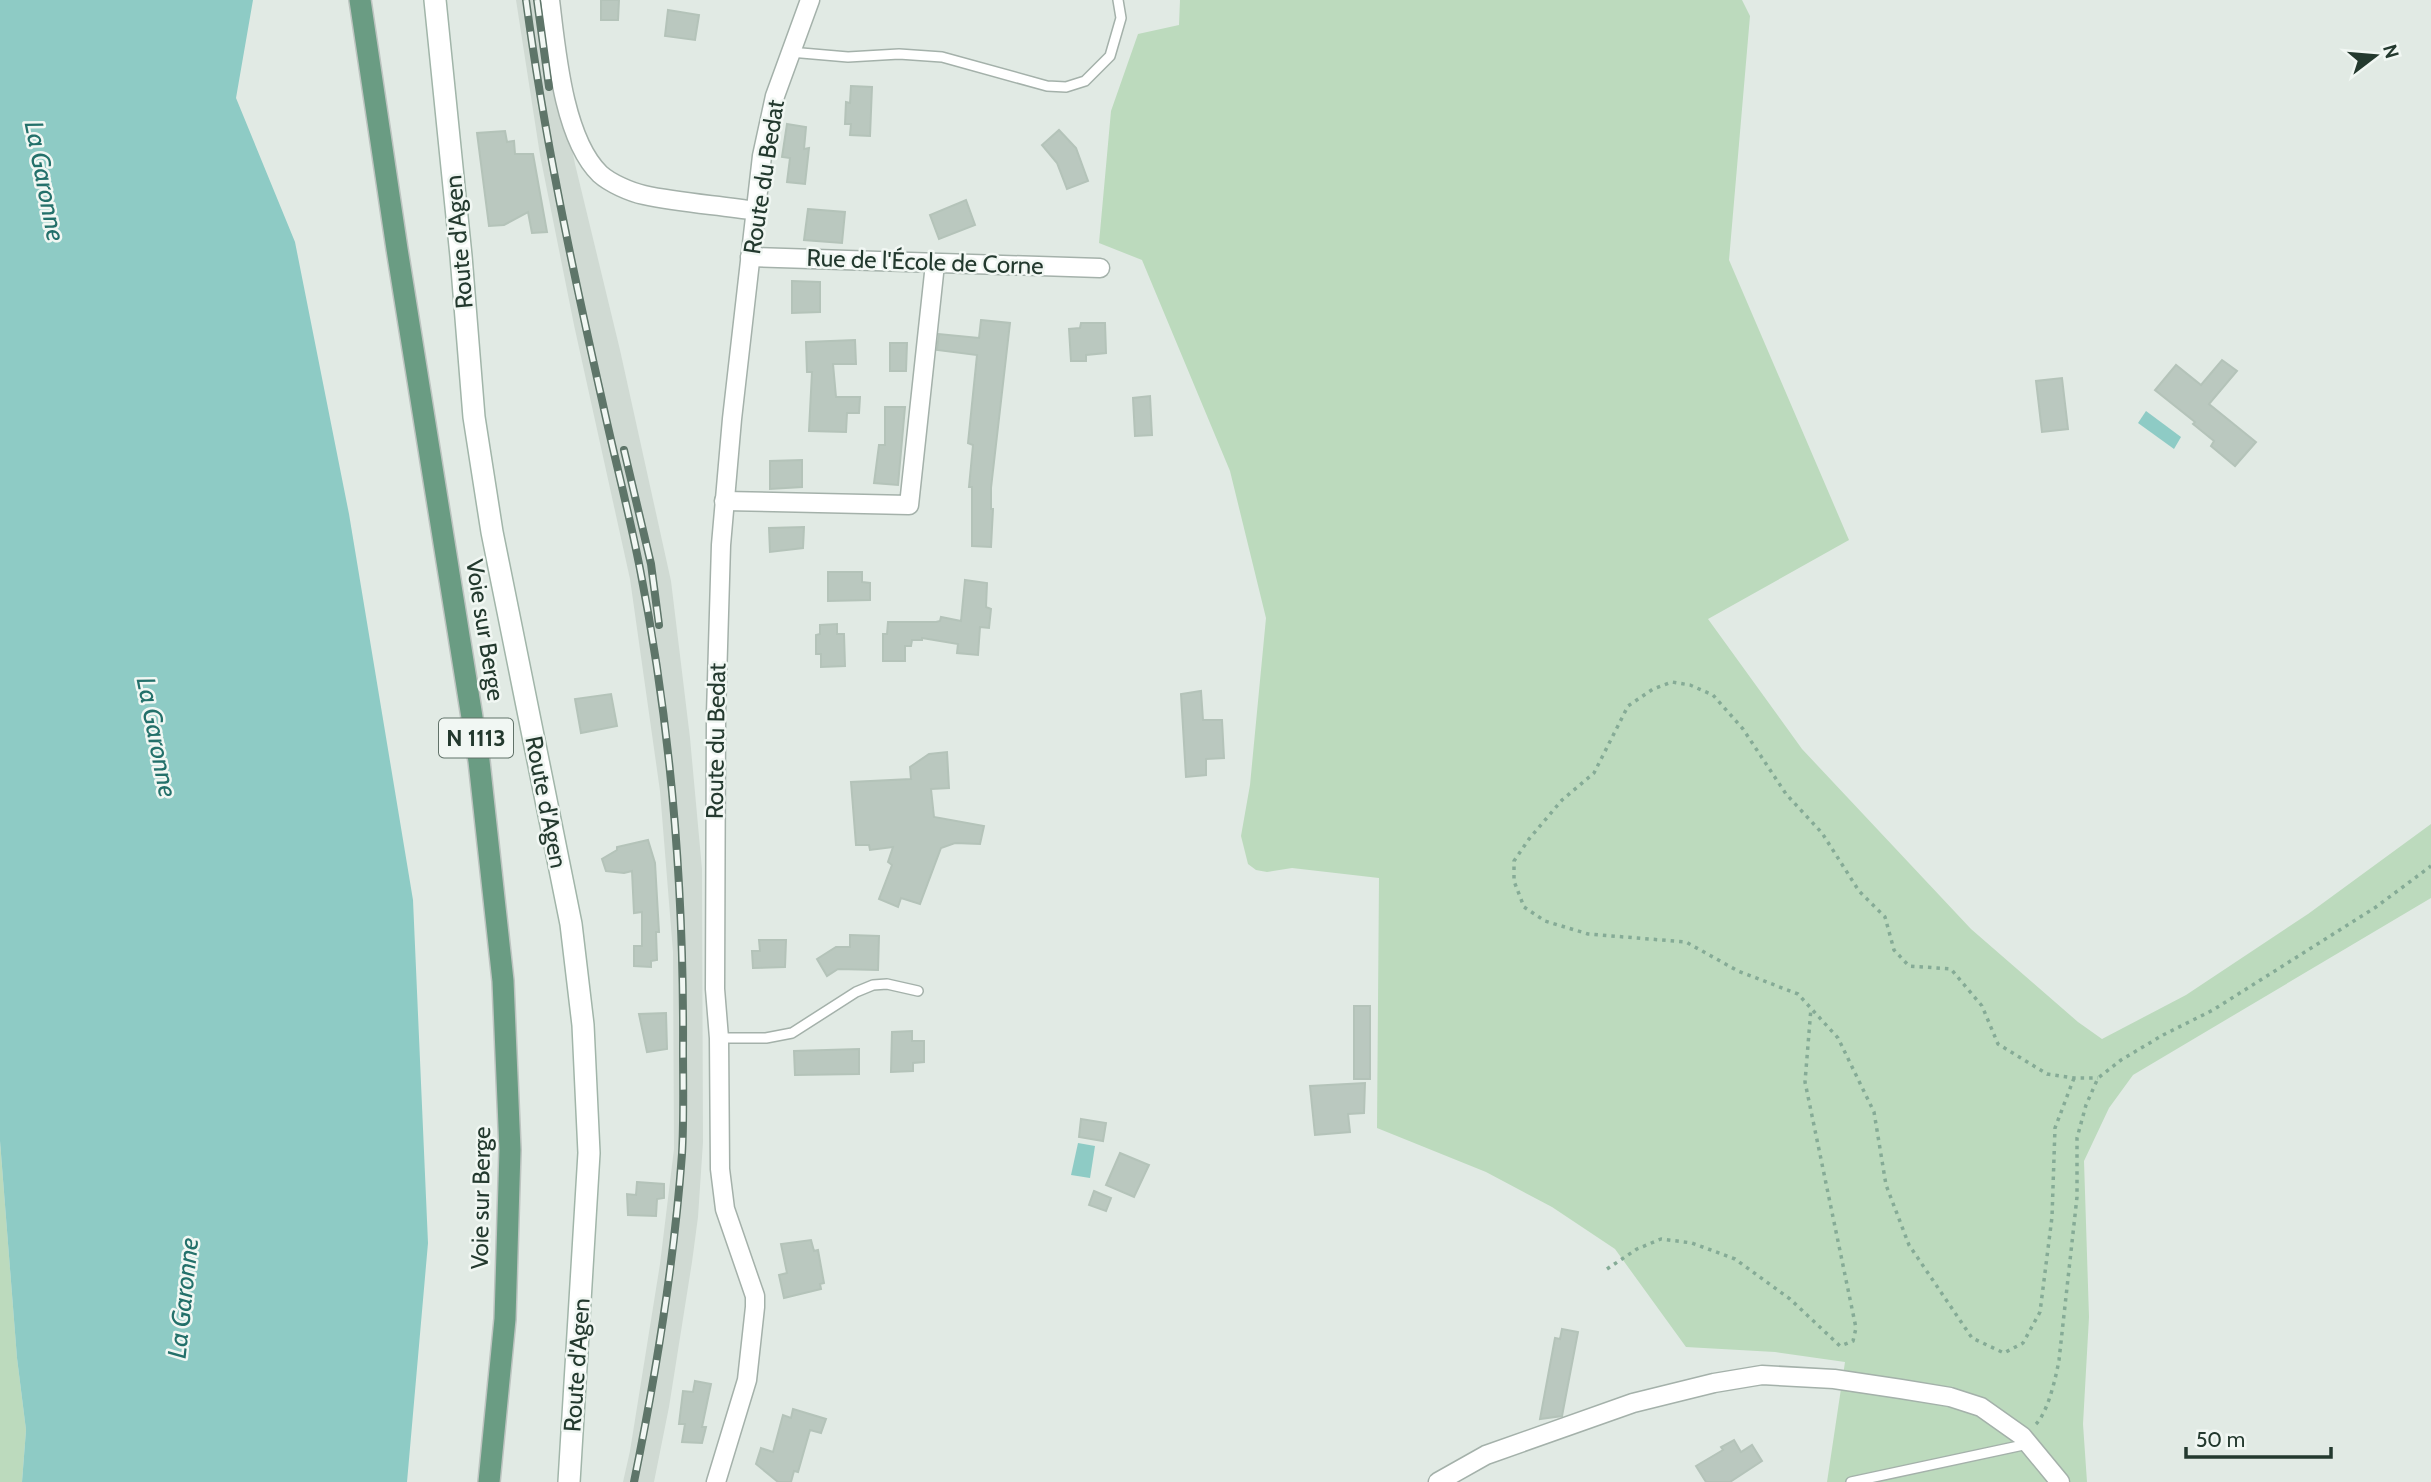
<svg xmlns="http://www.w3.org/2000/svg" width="2431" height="1482" viewBox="0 0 2431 1482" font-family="Cabin,sans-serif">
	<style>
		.built { fill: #d0dad3 }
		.green { fill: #bcdabd }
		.water { fill: #8ecbc5 }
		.building { fill: #bac8bf; stroke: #b4c3b9; stroke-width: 2 }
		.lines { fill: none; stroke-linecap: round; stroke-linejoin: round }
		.lane-casing { stroke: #a4b1aa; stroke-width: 12 }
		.street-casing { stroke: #a4b1aa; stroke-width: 21 }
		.secondary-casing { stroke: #a1b5a9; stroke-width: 24 }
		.primary-casing { stroke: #bdc4c0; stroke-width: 24 }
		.path { stroke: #85ab96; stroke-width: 3.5; stroke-dasharray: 3.5 5; stroke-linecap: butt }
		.lane { stroke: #fff; stroke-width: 9 }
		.street { stroke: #fff; stroke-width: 18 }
		.secondary { stroke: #fff; stroke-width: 21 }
		.primary { stroke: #6a9c83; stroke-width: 21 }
		.rail-casing { stroke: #5e7569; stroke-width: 8 }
		.rail { stroke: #f1f7f3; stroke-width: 5; stroke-dasharray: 16; stroke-linecap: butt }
		.labels { text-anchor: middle; stroke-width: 5; stroke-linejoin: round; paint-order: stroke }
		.shield { fill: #f1f7f3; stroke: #617269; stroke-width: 2 }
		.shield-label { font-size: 23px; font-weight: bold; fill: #23392e }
		.street-label { font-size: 24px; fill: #23392e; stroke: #f1f7f3 }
		.water-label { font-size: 26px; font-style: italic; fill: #23706a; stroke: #f1f7f3 }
	</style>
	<rect width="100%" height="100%" fill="#e1eae4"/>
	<path class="built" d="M516,0H545L551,45L575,164L620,350L671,581L690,738L702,869L703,1142L698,1217L692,1262L669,1407L654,1482H623L630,1451L660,1264L674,1149L673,952L660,791L630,579L574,325L540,155Z"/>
	<g class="green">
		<path d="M1180,0H1742L1750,16L1729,260L1849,540L1708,619L1802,749L1971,929L2078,1022L2102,1039L2186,995L2308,914L2431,824V898L2133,1075L2109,1108L2084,1161L2089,1317L2083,1424L2087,1482H1827L1845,1362L1775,1352L1686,1347L1615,1249L1552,1207L1486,1172L1377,1128L1379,878L1292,868L1267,872L1256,870L1248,864L1241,836L1250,785L1266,618L1230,471L1142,260L1099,243L1111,111L1138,34L1179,25Z"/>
		<path d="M0,1141L17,1358L26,1430L22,1482H0Z"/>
	</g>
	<g class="water">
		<path d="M0,0H253L236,98L295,242L349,514L413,900L428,1243L407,1482H22L26,1430L17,1358L0,1141Z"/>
		<path d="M2146,411L2181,437L2174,449L2138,423Z"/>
		<path d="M1078,1143L1095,1146L1090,1178L1071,1175Z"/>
	</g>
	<g class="building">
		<path d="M601,0H619L618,20H601Z"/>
		<path d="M668,10L699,15L695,40L665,36Z"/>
		<path d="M851,86L872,87L870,136L850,135L851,124H845L846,102L850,103Z"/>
		<path d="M787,124L806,127L804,149L809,148L805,184L787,182L790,158L782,157Z"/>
		<path d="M1059,130L1076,148L1088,181L1067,189L1057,163L1042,145Z"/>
		<path d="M505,131L507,142L514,141L515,154H533L547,232L532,233L528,212L504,225L489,226L477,133Z"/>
		<path d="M966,200L975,225L939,239L930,215Z"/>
		<path d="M808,209L845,212L842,243L804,240Z"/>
		<path d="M792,281L820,282V312L792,313Z"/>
		<path d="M981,320L1010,323L991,488V509H993L991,547L972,546V487H969L973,445L968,443L977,355L937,350L939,334L979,338Z"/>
		<path d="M1081,323H1105L1106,353L1086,355V361H1071L1069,329L1080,328Z"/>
		<path d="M855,340L856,364H833L836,397H860L859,413H847L846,432L809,431L812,372H807L806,342Z"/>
		<path d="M890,343H907L906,371H890Z"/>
		<path d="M2222,360L2237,371L2209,404L2256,442L2235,466L2211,446L2214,441L2193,424L2195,422L2155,390L2176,365L2201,385Z"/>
		<path d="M2062,378L2068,429L2042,432L2036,381Z"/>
		<path d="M1150,396L1152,435L1135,436L1133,398Z"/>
		<path d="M885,407H905L898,485L874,483L879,445H885Z"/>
		<path d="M802,460V487L770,489V461Z"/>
		<path d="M804,527L803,548L770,552L769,528Z"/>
		<path d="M828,572H862V582L870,583V600L828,601Z"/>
		<path d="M965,580L987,583L986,607L991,609L989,628L980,627L978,655L957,653L958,644L922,638V640H912L911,646H905V661H883V634H887L888,622H936L940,621L941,617L961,621Z"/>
		<path d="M837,624V634H844L845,666L821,667V654H816V635L820,634V625Z"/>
		<path d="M1201,691L1203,720H1222L1224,758L1206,759V775L1186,777L1181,694Z"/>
		<path d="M611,694L617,726L581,733L575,699Z"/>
		<path d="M947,752L949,788L931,789L934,817L984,826L980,844L955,843L941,848L920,904L901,898L898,907L879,899L892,865L888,862L893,847L870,850L869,845H856L851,782L911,779L910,767L929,754Z"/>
		<path d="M648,840L655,863L659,932H656L657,960L651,961V967L634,966V946H642V912L634,913L632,871L624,873L606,871L602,859L617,850V847Z"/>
		<path d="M850,935L879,936L878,970L838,969L827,976L817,959L836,947H850Z"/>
		<path d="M759,940H786L785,967L753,968L752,951H760Z"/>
		<rect x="1354" y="1006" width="16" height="73"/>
		<path d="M666,1013L667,1049L647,1052L639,1014Z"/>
		<path d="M912,1031V1041H924V1062L913,1063V1071L891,1072L892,1032Z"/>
		<path d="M859,1049V1074L795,1075L794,1051Z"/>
		<path d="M1365,1083L1364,1113L1348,1114L1350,1132L1315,1135L1310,1086Z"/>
		<path d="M1081,1119L1106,1123L1103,1141L1079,1137Z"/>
		<path d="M1120,1153L1149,1165L1134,1197L1106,1185Z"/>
		<path d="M637,1182L664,1184V1198L657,1199L656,1216L628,1215L627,1194L636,1195Z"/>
		<path d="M1094,1191L1111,1198L1106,1211L1089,1205Z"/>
		<path d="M811,1240L814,1251L818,1250L824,1283L820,1284L821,1289L784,1298L779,1275L787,1273L781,1244Z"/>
		<path d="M1562,1329L1578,1332L1562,1416L1540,1419L1555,1338L1560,1339Z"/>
		<path d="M695,1381L711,1384L702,1427H706L702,1443L682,1442L685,1424H679L683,1391L693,1392Z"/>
		<path d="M793,1409L826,1419L821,1433L810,1430L798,1472L794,1471L791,1482H778L756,1464L761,1448L773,1452L783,1415L791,1418Z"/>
		<path d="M1734,1440L1741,1452L1752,1445L1762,1461L1730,1482H1706L1696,1466L1723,1450L1721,1447Z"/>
	</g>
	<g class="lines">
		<defs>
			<g id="lane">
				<path d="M790,52L848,57L899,54L942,57L1047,86L1066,87L1085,81L1110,56L1121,18L1118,0"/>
				<path d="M719,1038H766L792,1033L856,992L873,985L887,984L918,991"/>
				<path d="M1851,1482L2028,1444"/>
			</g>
			<g id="street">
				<path d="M550,0C556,49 563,138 600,174C610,183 630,192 644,195C680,203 719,205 756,211"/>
				<path d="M750,257L1100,268"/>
				<path d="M724,501L909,505L935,264"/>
				<path d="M716,1482L747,1380L755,1307V1296L725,1209L720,1169L719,1038L715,989L716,714L721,545L732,419L762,156L775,96L810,0"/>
				<path d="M1438,1482L1486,1455L1633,1403L1714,1383L1762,1375L1834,1379L1901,1389L1950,1397L1981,1407L2022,1436L2060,1482"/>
			</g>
			<path id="secondary" d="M435,0L461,256L474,417L492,532L571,924L583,1025L589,1153L569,1482"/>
			<path id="primary" d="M360,0L397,249L479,761L503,981L510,1150L505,1319L489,1482"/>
		</defs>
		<use href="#lane" class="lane-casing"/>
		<use href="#street" class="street-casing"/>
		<use href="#secondary" class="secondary-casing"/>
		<use href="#primary" class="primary-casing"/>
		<g class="path">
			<path d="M2074,1078L2055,1128L2052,1217L2040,1312L2023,1343L2004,1353L1972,1338L1909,1245L1886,1185L1874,1112L1838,1038L1798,994L1738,971L1686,942L1588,934L1545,921L1524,907L1514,881V861L1529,839L1562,800L1594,773L1628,706L1653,689L1672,682L1690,685L1713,695L1743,729L1786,794L1822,833L1859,891L1885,917L1894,950L1909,966L1951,969L1982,1006L1998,1044L2047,1074L2074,1078H2098"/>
			<path d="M1607,1269L1637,1249L1661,1239L1692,1243L1735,1259L1790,1299L1840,1346L1853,1341L1856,1328L1805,1082L1811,1008"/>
			<path d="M2036,1424C2048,1412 2056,1377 2059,1360L2077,1197V1138L2086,1105L2098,1078L2121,1060L2163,1035L2213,1010L2376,907L2431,866"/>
		</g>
		<use href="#lane" class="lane"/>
		<use href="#street" class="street"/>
		<use href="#secondary" class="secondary"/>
		<use href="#primary" class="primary"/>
		<defs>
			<g id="rail">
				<path d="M526,0C544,135 572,267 602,400C614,456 629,512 640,569C671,727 684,888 683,1049C683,1083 684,1119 682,1154C674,1264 656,1374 634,1482"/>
				<path d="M537,0L549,87"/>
				<path d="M624,450L651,564L659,625"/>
			</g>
		</defs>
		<use href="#rail" class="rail-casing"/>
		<use href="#rail" class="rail"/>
	</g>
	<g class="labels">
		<rect class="shield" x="439" y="718.5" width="74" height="39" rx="5"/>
		<g class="shield-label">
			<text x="476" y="746">N 1113</text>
		</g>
		<g class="street-label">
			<text transform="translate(764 177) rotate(-81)" y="8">Route du Bedat</text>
			<text transform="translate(459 242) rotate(-95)" y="8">Route d'Agen</text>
			<text transform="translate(925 262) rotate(2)" y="8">Rue de l'École de Corne</text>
			<text transform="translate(485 630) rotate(81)" y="8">Voie sur Berge</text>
			<text transform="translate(716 741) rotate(-89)" y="8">Route du Bedat</text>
			<text transform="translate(546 802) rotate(79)" y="8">Route d'Agen</text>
			<text transform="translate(481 1198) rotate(-89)" y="8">Voie sur Berge</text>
			<text transform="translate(577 1365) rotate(-86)" y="8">Route d'Agen</text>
		</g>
		<g class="water-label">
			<text transform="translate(45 181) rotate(79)" y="9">La Garonne</text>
			<text transform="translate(157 737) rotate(79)" y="9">La Garonne</text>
			<text transform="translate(183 1298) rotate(-84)" y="9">La Garonne</text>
		</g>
	</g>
	<g transform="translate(2375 56) rotate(74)" stroke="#f1f7f3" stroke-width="5" paint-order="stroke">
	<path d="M0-5L12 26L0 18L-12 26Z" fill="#23392e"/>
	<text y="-10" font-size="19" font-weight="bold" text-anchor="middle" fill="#23392e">N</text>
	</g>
	<path d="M2186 1447v10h145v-10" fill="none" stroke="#23392e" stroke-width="3.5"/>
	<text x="2196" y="1447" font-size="21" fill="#23392e" stroke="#f1f7f3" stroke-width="5" paint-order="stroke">50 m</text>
</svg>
